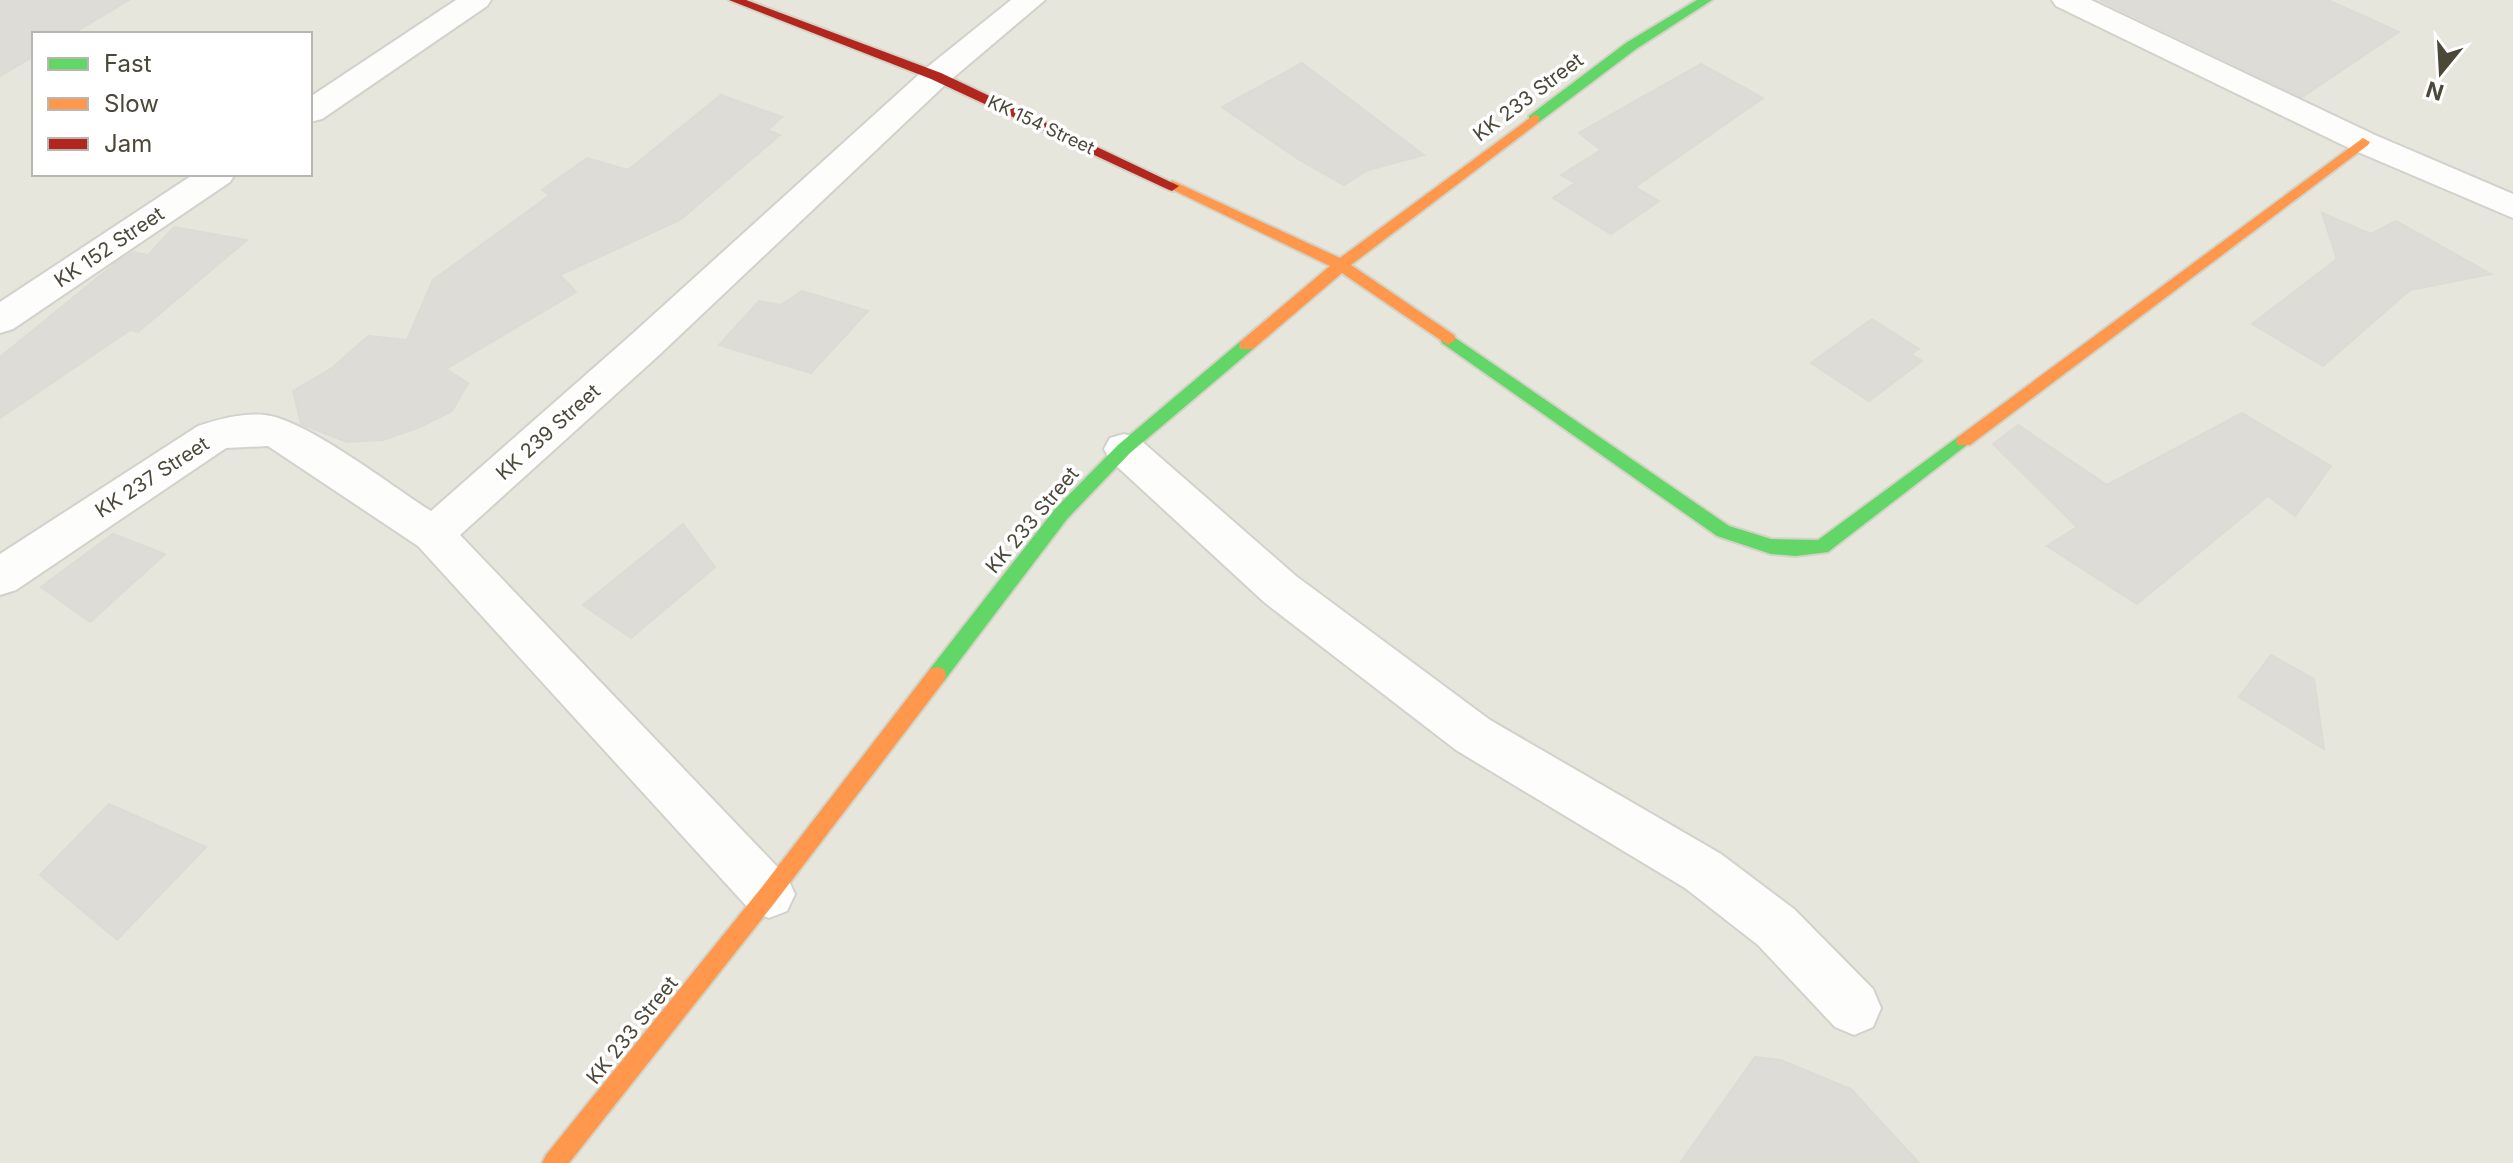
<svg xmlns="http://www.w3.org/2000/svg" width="2513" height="1163" viewBox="0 0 2513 1163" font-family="Inter,sans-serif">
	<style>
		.residential { fill: #e7e6dc; fill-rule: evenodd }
		.building { fill: #dedcd6; stroke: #dcdbd4; stroke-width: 2 }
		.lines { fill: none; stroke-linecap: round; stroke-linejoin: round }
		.street-casing { stroke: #d2d1cb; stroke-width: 4 }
		.fast-casing { stroke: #d2d2c5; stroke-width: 4 }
		.slow-casing { stroke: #d2d2c5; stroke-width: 4 }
		.jam-casing { stroke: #d2d2c5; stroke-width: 4 }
		.street { fill: #fdfdfc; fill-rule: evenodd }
		.fast { fill: #63d668; fill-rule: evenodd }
		.slow { fill: #ff974d; fill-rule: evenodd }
		.jam { fill: #b3261e; fill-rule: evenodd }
		.labels { text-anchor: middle; stroke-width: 7; stroke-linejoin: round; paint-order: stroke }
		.far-street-label { font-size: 18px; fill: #4b4839; stroke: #fff }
		.street-label { font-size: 20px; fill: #4b4839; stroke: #fff }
	</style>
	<rect width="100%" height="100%" fill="#f4f3ee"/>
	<path class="residential" d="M0,0H2513V1163H0ZM34,34H310V174H34Z"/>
	<g class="building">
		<path d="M0,0H129L72,34H34V56L0,76Z"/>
		<path d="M2100,0H2328L2399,32L2302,97Z"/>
		<path d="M1302,63L1424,155L1368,170L1344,185L1298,159L1222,107Z"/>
		<path d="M1701,64L1763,98L1635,187L1659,201L1611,234L1553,198L1575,183L1561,175L1601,150L1579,133Z"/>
		<path d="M721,95L782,117L768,130L780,135L680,220L560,275L576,292L446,369L468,383L452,411L420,427L383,440L347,442L301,424L293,391L332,368L368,336L407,340L433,280L550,195L542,190L587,158L628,170Z"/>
		<path d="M2322,213L2371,234L2396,221L2491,274L2410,290L2323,366L2252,324L2337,259Z"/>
		<path d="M174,227L247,240L138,332L130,330L0,418V357L117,262L133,252L148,255Z"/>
		<path d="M802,291L868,311L811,373L719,345L759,301L781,305Z"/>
		<path d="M1872,319L1919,349L1911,354L1922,361L1869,401L1811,363Z"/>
		<path d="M2242,413L2331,466L2295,516L2268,496L2137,604L2047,546L2077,527L1993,444L2018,425L2107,485Z"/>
		<path d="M683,524L715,567L631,638L583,605Z"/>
		<path d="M113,534L165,554L90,622L41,587Z"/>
		<path d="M2271,655L2314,679L2324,749L2239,697Z"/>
		<path d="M109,804L206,847L117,940L40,875Z"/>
		<path d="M1755,1057L1781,1060L1851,1089L1919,1163H1680Z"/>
	</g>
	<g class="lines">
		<defs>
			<g id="street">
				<path d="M456,0H491L487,6L322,119L310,122V97Z"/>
				<path d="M1011,0H1045L947,83L658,356L460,535L787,877L795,894L787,911L769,918L751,911L418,546L268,446L226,448L16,590L0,595V554L198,426C220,419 241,413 265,415C307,420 391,486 431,511L630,336L925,69Z"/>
				<path d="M2052,0H2091L2375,135L2513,194V218L2351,149L2056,6Z"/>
				<path d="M194,174H235L230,182L13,329L0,333V302Z"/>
				<path d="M1124,434L1138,438L1296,576L1490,720L1721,854L1794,909L1873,989L1881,1008L1873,1027L1854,1035L1835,1027L1758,945L1685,888L1456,750L1264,602L1110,460L1104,449L1110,438Z"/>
			</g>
			<g id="fast">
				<path d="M1697,0H1712L1636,49L1539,122H1529V116L1626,43Z"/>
				<path d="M1448,333L1729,526L1771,539L1818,540L1958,437L1964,435L1972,441L1828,552L1796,556L1771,554L1717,536L1442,343L1440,339Z"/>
				<path d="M1247,339L1255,345L1253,349L1130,453L1067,519L944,681L937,683L930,681L928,675L930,669L1055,509L1118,445L1241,341Z"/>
			</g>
			<g id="slow">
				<path d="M1534,115L1539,116V122L1351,265L1454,335L1456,339L1448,345L1342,273L1253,349H1241L1239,345L1241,341L1330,266L1165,186L1172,181L1177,183L1340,258Z"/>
				<path d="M2363,138L2370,142L2368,145L1970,445H1958L1956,441L1958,437Z"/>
				<path d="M937,667L944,669L946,675L944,681L776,901L569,1163H542L546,1155L762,887L930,669Z"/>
			</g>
			<path id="jam" d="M729,0H746L941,73L1179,186L1172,191L1167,189L931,79Z"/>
		</defs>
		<use href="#street" class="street-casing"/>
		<use href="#fast" class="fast-casing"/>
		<use href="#slow" class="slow-casing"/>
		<use href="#jam" class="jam-casing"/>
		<use href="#street" class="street"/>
		<use href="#fast" class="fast"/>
		<use href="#slow" class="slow"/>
		<use href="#jam" class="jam"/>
	</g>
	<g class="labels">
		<g class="far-street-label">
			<text transform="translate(1041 125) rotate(25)" y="6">KK 154 Street</text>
		</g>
		<g class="street-label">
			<text transform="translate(1528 97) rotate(-37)" y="7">KK 233 Street</text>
			<text transform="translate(109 247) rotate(-34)" y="7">KK 152 Street</text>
			<text transform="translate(548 432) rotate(-42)" y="7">KK 239 Street</text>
			<text transform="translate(152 477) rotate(-33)" y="7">KK 237 Street</text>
			<text transform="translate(1032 520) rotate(-50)" y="7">KK 233 Street</text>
			<text transform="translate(632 1030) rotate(-51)" y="7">KK 233 Street</text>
		</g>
	</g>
	<rect x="32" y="32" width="280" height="144" fill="#ffffff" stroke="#b7b6b0" stroke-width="2"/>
	<rect x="48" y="58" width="40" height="12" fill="#63d668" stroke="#b7b6b0" stroke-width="2"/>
	<text x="104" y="72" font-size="24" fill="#4b4839">Fast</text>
	<rect x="48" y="98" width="40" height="12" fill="#ff974d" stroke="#b7b6b0" stroke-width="2"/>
	<text x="104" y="112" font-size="24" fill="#4b4839">Slow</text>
	<rect x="48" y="138" width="40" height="12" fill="#b3261e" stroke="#b7b6b0" stroke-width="2"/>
	<text x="104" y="152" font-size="24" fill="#4b4839">Jam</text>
	<g transform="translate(2441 72) rotate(198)" stroke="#ffffff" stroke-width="6" paint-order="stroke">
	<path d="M0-6L14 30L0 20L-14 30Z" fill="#4b4839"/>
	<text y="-12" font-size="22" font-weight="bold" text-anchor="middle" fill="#4b4839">N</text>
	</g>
</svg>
